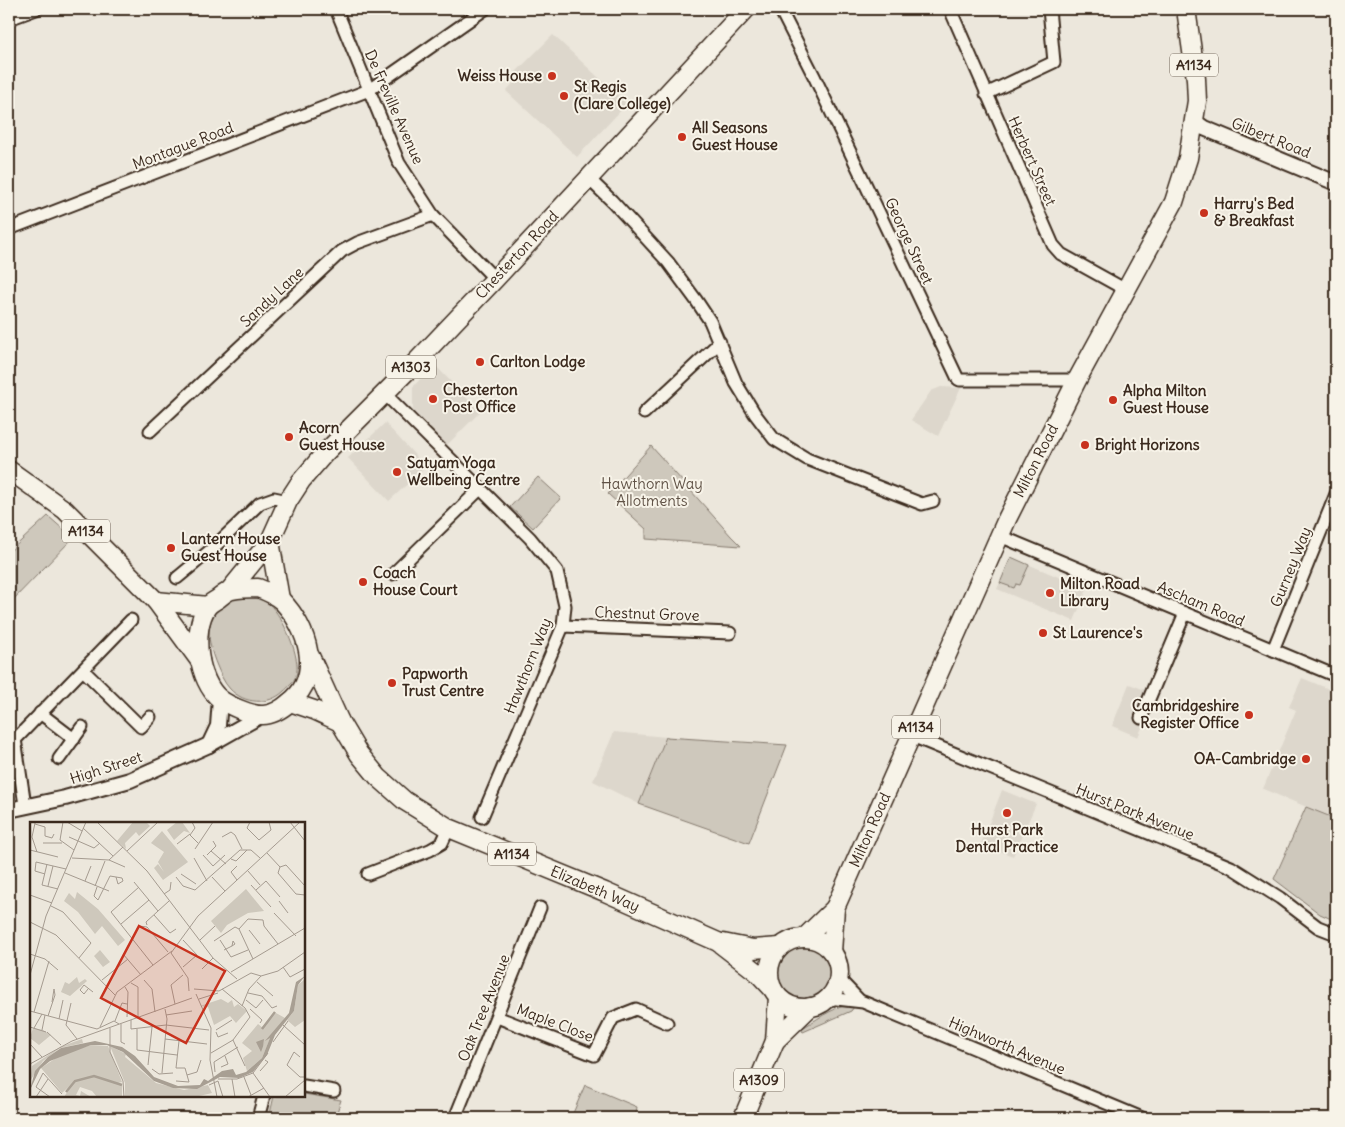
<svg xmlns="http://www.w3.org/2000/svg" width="1345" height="1127" viewBox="0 0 1345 1127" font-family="Delius,sans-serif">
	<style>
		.built { fill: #ddd7cc }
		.green { fill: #cec8bc; stroke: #84796d }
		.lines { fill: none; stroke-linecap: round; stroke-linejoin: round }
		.minor-casing { stroke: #3b2a1e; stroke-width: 15 }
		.tertiary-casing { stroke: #3b2a1e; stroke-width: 18 }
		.primary-casing { stroke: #3b2a1e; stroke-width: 21 }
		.minor { stroke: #f7f3e8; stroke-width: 11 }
		.tertiary { stroke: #f7f3e8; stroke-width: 14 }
		.primary { stroke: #f7f3e8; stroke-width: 18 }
		.poi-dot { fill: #c8321e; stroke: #f7f3e8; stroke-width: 2 }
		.labels { text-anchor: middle; stroke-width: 4; stroke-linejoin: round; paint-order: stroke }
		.shield { fill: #f7f3e8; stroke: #73665b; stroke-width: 1 }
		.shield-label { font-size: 14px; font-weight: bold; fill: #3b2a1e }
		.poi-label { font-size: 15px; font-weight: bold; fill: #3b2a1e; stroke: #f7f3e8; text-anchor: start }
		.street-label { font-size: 15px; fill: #3b2a1e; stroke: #f7f3e8 }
		.park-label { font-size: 15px; fill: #605246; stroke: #f7f3e8 }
		.inset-river { fill: none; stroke: #a89f93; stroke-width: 2.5 }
		.inset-road { fill: none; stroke: #a59b90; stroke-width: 1 }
		.view { fill: #c8321e; fill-opacity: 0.15; stroke: #c8321e; stroke-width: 2.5 }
		.inset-edge { fill: none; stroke: #3b2a1e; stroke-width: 2.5 }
	</style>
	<rect width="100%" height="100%" fill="#ece7dc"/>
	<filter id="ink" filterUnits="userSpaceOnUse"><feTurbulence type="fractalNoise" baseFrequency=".02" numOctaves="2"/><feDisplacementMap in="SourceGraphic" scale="10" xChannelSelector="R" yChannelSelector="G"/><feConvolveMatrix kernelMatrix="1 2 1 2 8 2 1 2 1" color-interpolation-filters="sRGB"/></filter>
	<g filter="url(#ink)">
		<g class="built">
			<path d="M553,35L627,104L577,157L506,91L519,77L515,73Z"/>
			<path d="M434,364L480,412L447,445L413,410V387Z"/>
			<path d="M941,387L961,388L938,436L911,420L931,391Z"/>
			<path d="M385,423L426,467L389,501L348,458Z"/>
			<path d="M1011,557L1087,589L1074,621L997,589Z"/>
			<path d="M1302,678L1336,692V819L1263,789L1296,710L1289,707Z"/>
			<path d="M1129,684L1156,694L1138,737L1112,726Z"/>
			<path d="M614,732L666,737L639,804L593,781Z"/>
			<path d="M1002,790L1036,804L1013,856L981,844Z"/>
		</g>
		<g class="green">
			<path d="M651,446L731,536L741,546L646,539V529L608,494Z"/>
			<path d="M538,477L561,498L533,528L510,507Z"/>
			<path d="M48,516L73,538L9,604V552Z"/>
			<path d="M1011,557L1029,565L1020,585L1016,584L1014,588L1000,583Z"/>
			<path d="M249,595C255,597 264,600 269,604C283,616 302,659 296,676C294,681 288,688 284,691C269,706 244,704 230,689C224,683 220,673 217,666C207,642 203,619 227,601C233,597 242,596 249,595Z"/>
			<path d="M666,737L787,745L749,843L639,804Z"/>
			<path d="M1306,807L1336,819V921L1320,914L1274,879Z"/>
			<circle cx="804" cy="973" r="26"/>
			<path d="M848,1005L854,1007L851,1011L803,1032L801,1029C816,1020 830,1009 848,1005Z"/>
			<path d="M585,1085L637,1107L635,1118H571Z"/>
			<path d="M304,1094L341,1100L335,1118H269L274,1096H304Z"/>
		</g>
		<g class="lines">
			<defs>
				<g id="minor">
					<path d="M336,9L399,163L433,215L495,279"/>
					<path d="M780,9L815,78L958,379L960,380H1077"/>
					<path d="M950,9L1053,245L1061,254L1126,290"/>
					<path d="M9,19L36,9"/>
					<path d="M986,94L1054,62L1049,9"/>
					<path d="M588,178L612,201L668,262L696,300L710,321L736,383L755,414L774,439L807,459L922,504L933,501"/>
					<path d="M9,229L369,90L485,9"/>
					<path d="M385,394L530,538L557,571L565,606L563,626L482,817"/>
					<path d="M644,413L720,342"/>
					<path d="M150,431L342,251L357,243L433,215"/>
					<path d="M1000,536L1336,676"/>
					<path d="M393,574L480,489"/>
					<path d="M177,578L212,549L260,503L274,498L288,501"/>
					<path d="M563,626L730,633"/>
					<path d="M1273,650L1336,494"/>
					<path d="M83,670L141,727L150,717"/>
					<path d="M40,713L74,739"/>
					<path d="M1141,718L1185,613"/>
					<path d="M912,736L1231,867L1280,898L1318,927L1336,934"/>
					<path d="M15,739L25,805"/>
					<path d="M9,746L131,620"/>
					<path d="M59,759L82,727"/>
					<path d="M368,874L430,850L442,843L449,828"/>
					<path d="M838,978L860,1001"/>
					<path d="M828,998L863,1002L1142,1118"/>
					<path d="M497,1017L594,1055L613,1018L636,1009L667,1023"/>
					<path d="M304,1086L334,1091"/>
					<path d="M258,1118L264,1096"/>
					<path d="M455,1118L540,908"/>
				</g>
				<g id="tertiary">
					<path d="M1194,121L1204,128L1336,183"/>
					<path d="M209,745L218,726L220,699"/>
					<path d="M9,810L65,798L130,780L209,745L262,715"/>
				</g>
				<g id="primary">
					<path d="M9,470L65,510L156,601L200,661"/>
					<path d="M270,541L280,599"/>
					<path d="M258,588C266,591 276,595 282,601C307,627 324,675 290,702C283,708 272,715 263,715C253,716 229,706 220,699C198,681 191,631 207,607C210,603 215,601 219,598C223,595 227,591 232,590C240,588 250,588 258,588Z"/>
					<path d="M230,590L270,541L288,501L301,481L325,453L416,362L495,279L746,9"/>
					<path d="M156,601L208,606"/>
					<path d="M310,656L340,722L359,754L378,777L405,801L449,828L605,892L718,942L757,972L772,988"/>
					<path d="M290,702L314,710L340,722"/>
					<path d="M804,938L835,908"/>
					<circle cx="804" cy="973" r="35"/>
					<path d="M723,943L753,949L780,947"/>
					<path d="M832,952L835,908L1007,519L1077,380L1174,202L1188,158L1197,101L1196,79L1186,9"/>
					<path d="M775,1041L810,1007"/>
					<path d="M743,1118L775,1041L778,997"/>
				</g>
			</defs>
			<use href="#minor" class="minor-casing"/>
			<use href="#tertiary" class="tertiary-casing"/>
			<use href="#primary" class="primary-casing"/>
			<use href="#minor" class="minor"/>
			<use href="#tertiary" class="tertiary"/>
			<use href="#primary" class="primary"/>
		</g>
	</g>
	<g class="poi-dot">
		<circle cx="552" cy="76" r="5"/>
		<circle cx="564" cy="96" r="5"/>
		<circle cx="682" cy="137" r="5"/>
		<circle cx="1204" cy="213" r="5"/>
		<circle cx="480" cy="362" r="5"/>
		<circle cx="433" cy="399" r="5"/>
		<circle cx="1113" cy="400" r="5"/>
		<circle cx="289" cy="437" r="5"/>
		<circle cx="1085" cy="445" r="5"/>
		<circle cx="397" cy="472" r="5"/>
		<circle cx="171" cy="548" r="5"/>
		<circle cx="363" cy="582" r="5"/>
		<circle cx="1050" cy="593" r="5"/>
		<circle cx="1043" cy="633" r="5"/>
		<circle cx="392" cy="683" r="5"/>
		<circle cx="1249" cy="715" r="5"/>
		<circle cx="1306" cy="759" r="5"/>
		<circle cx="1007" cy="813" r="5"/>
	</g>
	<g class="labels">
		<g class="shield">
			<rect x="1170" y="53.5" width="48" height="23" rx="4"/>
			<rect x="386" y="355.5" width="50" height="23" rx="4"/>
			<rect x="62" y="519.5" width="48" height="23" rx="4"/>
			<rect x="892" y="715.5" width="48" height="23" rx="4"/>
			<rect x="488" y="842.5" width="48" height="23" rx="4"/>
			<rect x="734" y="1068.5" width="50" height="23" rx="4"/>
		</g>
		<g class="shield-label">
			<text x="1194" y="70">A1134</text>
			<text x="411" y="372">A1303</text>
			<text x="86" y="536">A1134</text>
			<text x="916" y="732">A1134</text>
			<text x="512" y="859">A1134</text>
			<text x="759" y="1085">A1309</text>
		</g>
		<g class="poi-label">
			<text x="542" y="81" text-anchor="end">Weiss House</text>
			<text x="574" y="92">St Regis<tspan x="574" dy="17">(Clare College)</tspan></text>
			<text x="692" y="133">All Seasons<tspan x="692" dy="17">Guest House</tspan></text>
			<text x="1214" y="209">Harry's Bed<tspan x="1214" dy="17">&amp; Breakfast</tspan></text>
			<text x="490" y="367">Carlton Lodge</text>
			<text x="443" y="395">Chesterton<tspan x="443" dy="17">Post Office</tspan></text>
			<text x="1123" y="396">Alpha Milton<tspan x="1123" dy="17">Guest House</tspan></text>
			<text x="299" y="433">Acorn<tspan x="299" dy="17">Guest House</tspan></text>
			<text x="1095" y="450">Bright Horizons</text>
			<text x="407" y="468">Satyam Yoga<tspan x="407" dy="17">Wellbeing Centre</tspan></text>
			<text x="181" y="544">Lantern House<tspan x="181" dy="17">Guest House</tspan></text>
			<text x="373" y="578">Coach<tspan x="373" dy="17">House Court</tspan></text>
			<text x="1060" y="589">Milton Road<tspan x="1060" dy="17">Library</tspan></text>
			<text x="1053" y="638">St Laurence's</text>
			<text x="402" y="679">Papworth<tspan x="402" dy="17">Trust Centre</tspan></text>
			<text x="1239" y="711" text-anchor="end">Cambridgeshire<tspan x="1239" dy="17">Register Office</tspan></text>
			<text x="1296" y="764" text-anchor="end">OA-Cambridge</text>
			<text x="1007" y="835" text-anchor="middle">Hurst Park<tspan x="1007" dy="17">Dental Practice</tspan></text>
		</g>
		<g class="street-label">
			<text transform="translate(394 107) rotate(66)" y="5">De Freville Avenue</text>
			<text transform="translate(1271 138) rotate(22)" y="5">Gilbert Road</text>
			<text transform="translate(183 146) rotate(-21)" y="5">Montague Road</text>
			<text transform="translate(1032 161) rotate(66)" y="5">Herbert Street</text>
			<text transform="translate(909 241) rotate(65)" y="5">George Street</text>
			<text transform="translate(517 255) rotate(-47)" y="5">Chesterton Road</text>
			<text transform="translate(272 297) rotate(-43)" y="5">Sandy Lane</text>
			<text transform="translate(1036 461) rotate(-63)" y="5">Milton Road</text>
			<text transform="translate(1291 567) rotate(-68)" y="5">Gurney Way</text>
			<text transform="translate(1201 604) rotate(23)" y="5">Ascham Road</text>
			<text transform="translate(647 614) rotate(2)" y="5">Chestnut Grove</text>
			<text transform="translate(528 666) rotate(-68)" y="5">Hawthorn Way</text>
			<text transform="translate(106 768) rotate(-18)" y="5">High Street</text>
			<text transform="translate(1135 812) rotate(22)" y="5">Hurst Park Avenue</text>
			<text transform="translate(870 830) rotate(-66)" y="5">Milton Road</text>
			<text transform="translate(595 889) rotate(23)" y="5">Elizabeth Way</text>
			<text transform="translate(484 1008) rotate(-68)" y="5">Oak Tree Avenue</text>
			<text transform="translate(555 1023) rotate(21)" y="5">Maple Close</text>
			<text transform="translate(1007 1046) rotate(23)" y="5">Highworth Avenue</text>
		</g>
		<g class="park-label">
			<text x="652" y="489">Hawthorn Way<tspan x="652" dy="17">Allotments</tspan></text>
		</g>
	</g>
	<g transform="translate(30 822)">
		<rect width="275" height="275" fill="#ece7dc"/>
		<path d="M103,0H116L120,4L109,14L106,10L95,21L96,27L87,19ZM147,0H152L160,11L154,9L144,18L137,8ZM132,9L158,40L133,58L124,46L128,42L134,50L128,40L134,30L121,21ZM216,67L234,89L218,91L197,103L191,111L181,99ZM47,70L68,87L95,118L88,124L72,104L65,112L48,90L34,79L39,71L45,77ZM70,128L80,140L73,145L64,134ZM47,155L49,161L55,157L57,159L40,174L31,170L35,160L39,162ZM275,157V198L265,205L257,198L264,189L268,163ZM191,177L198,181L202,178L204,185L208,182L217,189L206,201L200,194L184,203L178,185L170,184ZM246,191L255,196L241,214L232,236L217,249L213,236L222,229L212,221L228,202L233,206ZM3,206L13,208L21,213L9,223L0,216ZM52,217L53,221L30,226L13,239L0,259L2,244L30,225ZM61,223L78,224L92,260L88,261L92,264V275H67L62,269L50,265L46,273L50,274L51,269L61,275H34L43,261L32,271L11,246L32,232ZM80,224L96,232L95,235L126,261L154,268L178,263L182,271L165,275H95V261Z" fill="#cec8bc"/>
		<path d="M275,154L268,163L264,189L245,213L237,233L223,250L209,256L190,255L167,267L143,266L124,259L93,230L77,223H61L20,239L10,247L0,268L5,249L18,235L31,226L65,219L92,225L105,234L124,255L148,264L170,263L174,257L178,259L192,249L203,247L206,253L216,250L232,236L240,216L235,219L231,230L226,220L234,217L233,224L235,219L259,191L266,160Z" fill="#a89f93"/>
		<path class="inset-river" d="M232,207L245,190M36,270L45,259L64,254L92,263"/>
		<path class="inset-road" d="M33,0L30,18L44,28M37,0L52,9M67,0L117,49L183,136L207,157M162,0L165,6L160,13L168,21M220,0L217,6L229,18L241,8L239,0M260,0L275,19M5,1L2,15L7,30M5,2L15,5V14L22,16L24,12M53,6L83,34M39,15L64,26L70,21M192,15L201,10L205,13L212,27M13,21H32M147,22L160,12M165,27L183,0M0,28L28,35M97,29L128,0M181,29L196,42M237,31L250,45L256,43L275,64M173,33L183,44L195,33M177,33L186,24L183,19M42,36L79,38L95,45M164,36L177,59M201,37L206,39L217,28M79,38L93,25M207,44L201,50L207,58M250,45L248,51L266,72L275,73M218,49L230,63M35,51L79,69M15,52L5,49L6,40L36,47M151,52L166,62M146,55L153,64L165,68L210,28H221L230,36M182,55L195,69M55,59L61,44M104,60L128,89M12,63L17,42M12,63L28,67M221,63L241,85M18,64L23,44M65,64L75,39M67,65L64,74L68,78L80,54L92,56L93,59L88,62L86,55M109,65L81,90L123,143M226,68L236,59L250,75M134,72L140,68L141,60M0,73L22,81M249,79L258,91M21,84L33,90L61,121L49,136M244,91L266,114M124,93L140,111L146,107M233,98L234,104L248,122M0,100L26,113L85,173M91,102L119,78M117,103L116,100L139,79M109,104L117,105L138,130M209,107L223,137M209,107L218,97L233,98M219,108L230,122M170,118L185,104M190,118L201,135L218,128M184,119L205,105L209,107M194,128L202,124L203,119L205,122L202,124M141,131L168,94L270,0M141,131L158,156L159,169M0,132L15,137L28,148M93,132L111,153M153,145L167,133L153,118M253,145L260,155L275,147M172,147L183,136M201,150L275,106M0,153L16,94L56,0M72,158L98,137M114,158L122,167L125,190M227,160L243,174M101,161L108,165V196M95,165L98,170L97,195M58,167L54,172L50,168L54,163L63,170M164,167L189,169L221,151L231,154L248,149L275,130M218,171L232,174L242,186L247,184M166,172L181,206L180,238L187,275M169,177L188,171M216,178L226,186L233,178M41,181L36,203L47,217M145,182L141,163L153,153M212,184L219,167L231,154M220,187L232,198L230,201M0,189L67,207L84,199L89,202M4,190L19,139M136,193L162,189M18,194L25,173L24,167L22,180M29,197L33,178M101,198V207L136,203L179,208M85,199L92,181L97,182M91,202V220L95,222M253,203L275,223M0,205L16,210M70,205L87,170L142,129M4,206L12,192M80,206V230L93,259L94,275M107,207V228M12,208L15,193M186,208L202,198M17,210L31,223M186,210L188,215L198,211M135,217L177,222M203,218L215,244M243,220L258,199M0,222L12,235M107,228L147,233M181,231L203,218L220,195L215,186L192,167M270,235L264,230L257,243L270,255H275M0,242L42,219L162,176M118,243L122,205M191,245L198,242L195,234M122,247L129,252L143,251M230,249L238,240L235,238M185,250L184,240L208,225M132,251L137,197L135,187M223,251L240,275M157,253L167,250L171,238M214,255L221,273M188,257H207L223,251L238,231M202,257L205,275M146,259L159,260L155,246H146L149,219M179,263L188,259L193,275M6,275L18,257M20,275L6,265L13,251L32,272M218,275L234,266M255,275L275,258"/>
		<path class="view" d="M109,104L195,149L156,221L71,176Z"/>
		<rect width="275" height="275" class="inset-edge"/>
	</g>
	<rect width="1345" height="1127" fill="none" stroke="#f7f3e8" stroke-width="30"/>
	<rect x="15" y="15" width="1315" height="1097" fill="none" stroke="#3b2a1e" stroke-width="2" filter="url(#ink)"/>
</svg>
